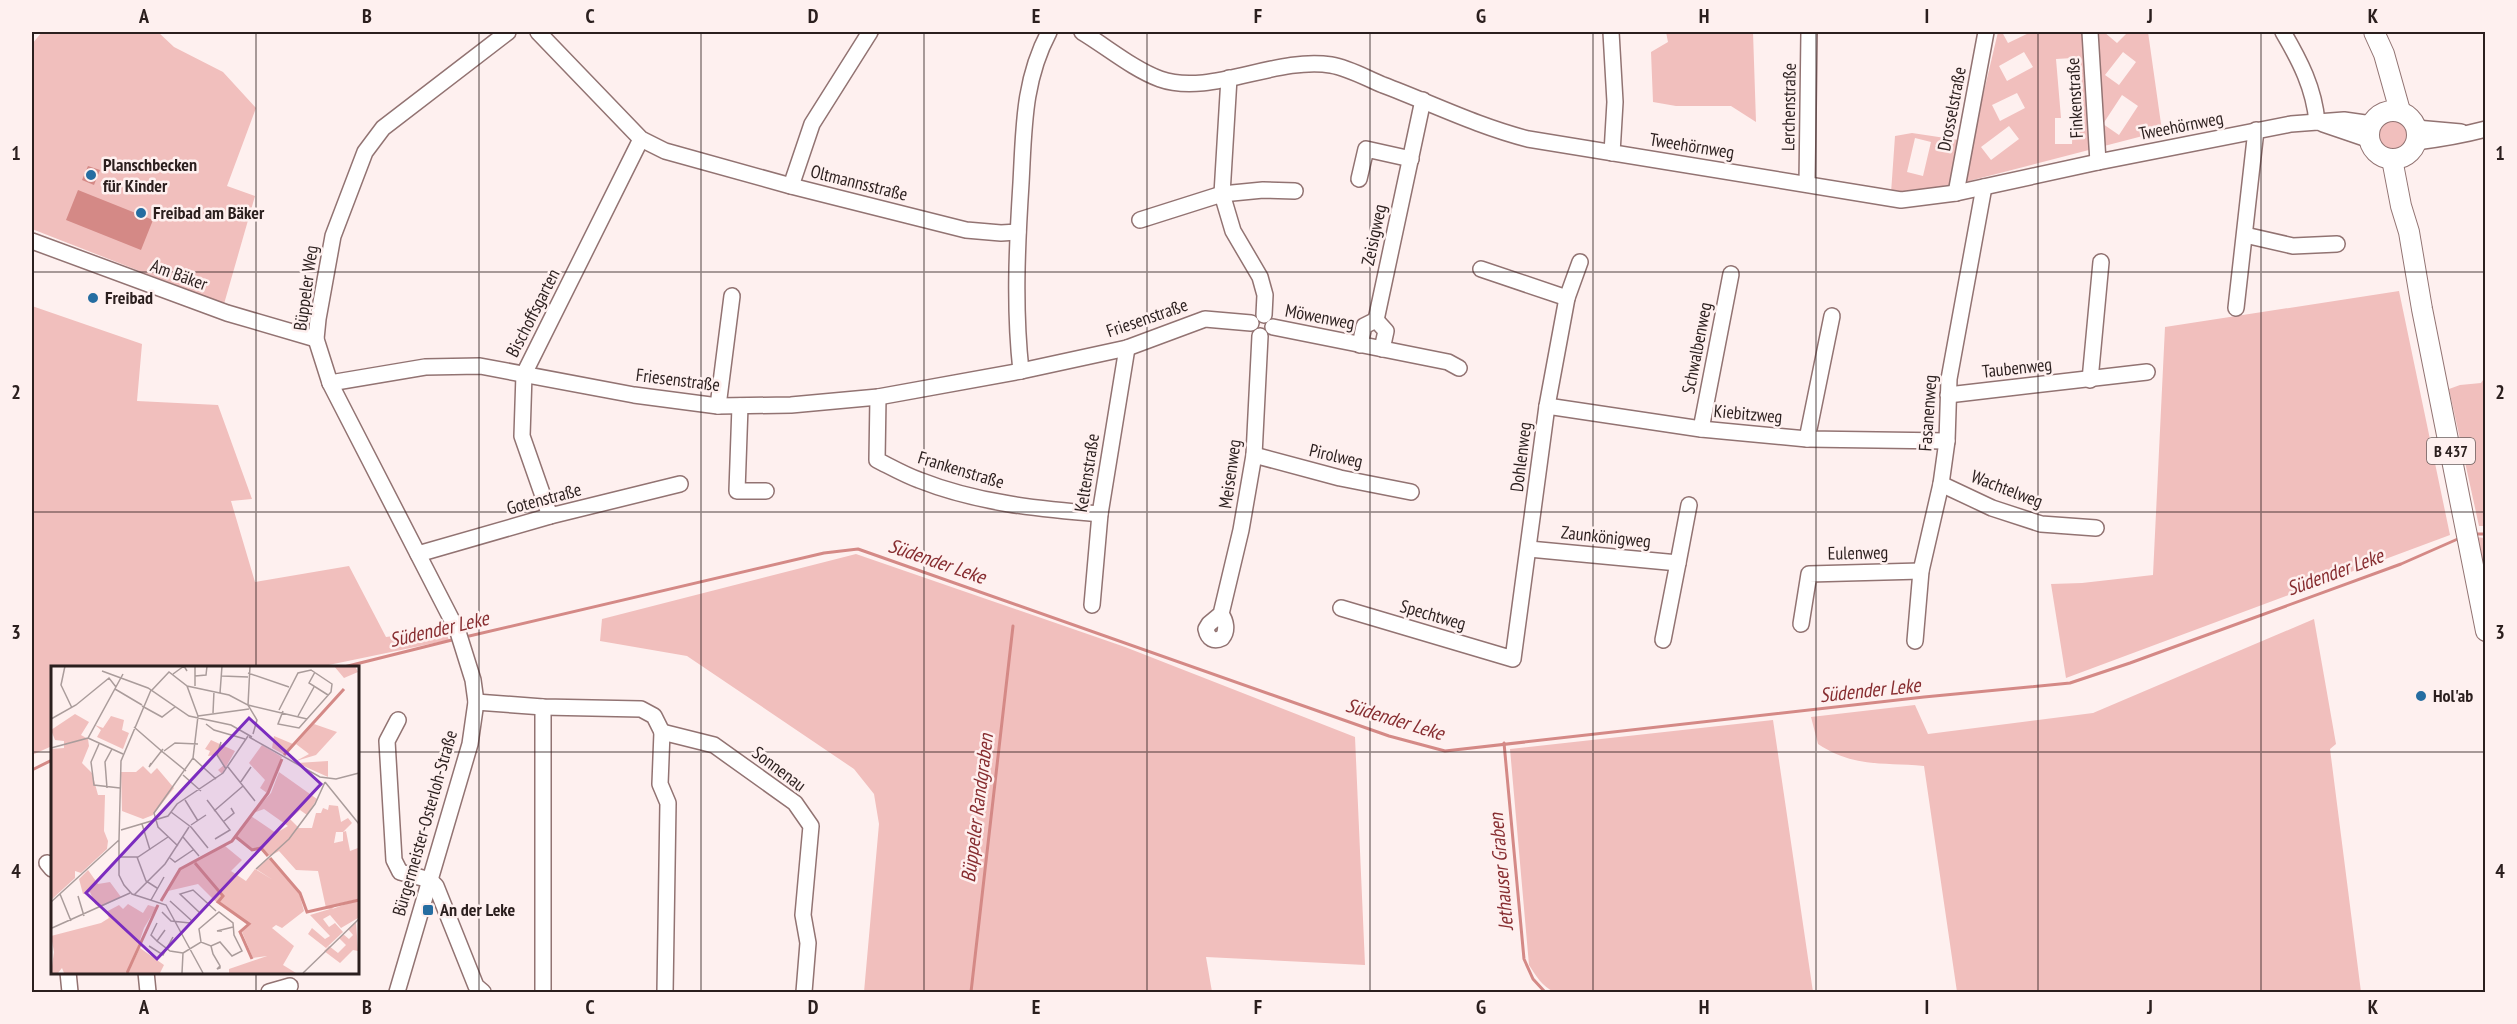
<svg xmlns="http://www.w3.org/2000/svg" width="2517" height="1024" viewBox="0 0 2517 1024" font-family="'PT Sans Narrow',sans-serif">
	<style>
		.green { fill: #f1bfbd; fill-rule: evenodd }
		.water { fill: #d48986 }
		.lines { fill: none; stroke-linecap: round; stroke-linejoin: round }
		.stream { stroke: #d48986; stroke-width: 3 }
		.minor-casing { stroke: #927372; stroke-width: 18 }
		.major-casing { stroke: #927372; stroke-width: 22 }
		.minor { stroke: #fff; stroke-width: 15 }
		.major { stroke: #fff; stroke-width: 20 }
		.grid { fill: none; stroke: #2b1f1e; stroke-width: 1.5; stroke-opacity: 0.55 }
		.poi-dot { fill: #256da1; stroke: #fef0ef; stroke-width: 2 }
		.labels { text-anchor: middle; stroke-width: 5; stroke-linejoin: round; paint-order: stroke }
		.shield { fill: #fef0ef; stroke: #6a5e5d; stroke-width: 1.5 }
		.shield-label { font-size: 16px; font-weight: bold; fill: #2b1f1e }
		.street-label { font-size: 18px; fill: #2b1f1e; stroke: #fef0ef }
		.poi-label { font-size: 18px; font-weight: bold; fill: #2b1f1e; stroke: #fef0ef; text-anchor: start }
		.water-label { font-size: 20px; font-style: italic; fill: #872d30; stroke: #fef0ef }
		.inset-river { fill: none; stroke: #d48986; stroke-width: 3 }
		.inset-road { fill: none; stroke: #aa9c9b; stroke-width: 1.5 }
		.view { fill: #7b2cbf; fill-opacity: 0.15; stroke: #7b2cbf; stroke-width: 3 }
		.inset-edge { fill: none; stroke: #2b1f1e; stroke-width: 3 }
		.neatline { fill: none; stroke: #2b1f1e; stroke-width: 2 }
		.grid-label { font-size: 20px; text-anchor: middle; font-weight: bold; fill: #2b1f1e }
	</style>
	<rect width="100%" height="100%" fill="#fef0ef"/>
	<g class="green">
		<path d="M42,32H158L174,47L223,72L256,108L227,186L255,196L224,304L32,229V44Z"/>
		<path d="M1666,32H1753L1756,122L1731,106H1676L1653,102L1651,52L1668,42Z"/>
		<path d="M1998,32H2002L2008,43L2031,32H2104L2117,43L2128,32H2148L2162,131L1969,181L1906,193H1891L1895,136L1912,133L1972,142ZM2024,52L2033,67L2007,81L1999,66ZM2123,52L2136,62L2119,85L2105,75ZM2073,58L2078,116L2073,117L2072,144H2055V118H2061L2056,59ZM2017,93L2025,108L2000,121L1992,105ZM2122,95L2138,106L2119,135L2103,124ZM2009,126L2019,139L1991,160L1981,147ZM1915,138L1931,142L1923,176L1907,172Z"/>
		<circle cx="2393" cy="134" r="17"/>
		<path d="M2399,291L2450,535L2066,678L2051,584L2082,583L2153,575L2165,327Z"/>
		<path d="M32,306L142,344L137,401L218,405L252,499L231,501L255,582L349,566L386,637L444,629L449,640L319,667H52V746L32,755Z"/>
		<path d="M2485,377L2486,526H2479L2449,389L2460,385L2481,383Z"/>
		<path d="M2475,537L2485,538V570L2481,565Z"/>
		<path d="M856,554L1125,647L1355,737L1365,965L1206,957L1212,992H864L879,824L874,794L854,769L687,656L600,641L602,619Z"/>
		<path d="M2314,619L2336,744L2330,749L2361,992H1957L1924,766C1883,762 1854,768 1818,744L1811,717L1915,705L1928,734L2093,713Z"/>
		<path d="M1773,720L1813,992H1554C1542,986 1536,976 1529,965L1510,749Z"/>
	</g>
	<g class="water">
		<path d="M88,166L100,170L94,185L82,180Z"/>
		<path d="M78,190L153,220L141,250L66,220Z"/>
	</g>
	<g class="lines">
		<g class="stream">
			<path d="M2475,534H2486"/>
			<path d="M465,637L824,553L858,549L1389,736L1445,751L1924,697L2070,683L2130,663L2401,564L2460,538"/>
			<path d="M344,667L456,639"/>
			<path d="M1504,743L1524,959L1533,979L1545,992"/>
			<path d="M32,770L52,760"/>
			<path d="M971,992L1013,626"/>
		</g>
		<defs>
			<g id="minor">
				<path d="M538,32L641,139L665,151L791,186L966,230L1001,233L1018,232"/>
				<path d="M1082,32C1107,47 1133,69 1160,79C1210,97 1276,56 1331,65C1349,68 1366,78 1383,85C1431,103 1477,126 1528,139L1901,200L1956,193L2098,162L2291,124L2344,120L2372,124"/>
				<path d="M1611,32L1615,102L1612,153"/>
				<path d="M2090,32L2098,162"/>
				<path d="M2283,32C2300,61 2314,88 2317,122"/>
				<path d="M1229,78L1222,194L1233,231L1260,277L1265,295L1264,315"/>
				<path d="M2323,124L2370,140"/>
				<path d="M2416,128L2461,132"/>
				<path d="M2416,142C2440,139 2463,135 2486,129"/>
				<path d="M1359,179L1366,149L1411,159"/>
				<path d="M1807,184L1809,32"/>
				<path d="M791,186L812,124L870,32"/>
				<path d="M1956,193L1986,32"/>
				<path d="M1140,220L1222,194L1263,190L1295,191"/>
				<path d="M2245,235L2293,246L2337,244"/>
				<path d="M32,241L227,313L316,339"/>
				<path d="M1481,269L1567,298"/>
				<path d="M2236,308L2256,130"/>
				<path d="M1376,320L1423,100"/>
				<path d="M1376,320L1386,331L1382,349"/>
				<path d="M1273,327L1448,362L1459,368"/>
				<path d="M1360,345L1364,326L1376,320"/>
				<path d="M1021,371C1014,308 1017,246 1021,183C1024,129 1023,81 1049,32"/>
				<path d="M2090,380L2101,262"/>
				<path d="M330,383L425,367L480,366L634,395L718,406L791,405L878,397L1021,371L1127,348L1205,319L1251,323"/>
				<path d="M1948,395L2147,372"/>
				<path d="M878,397L877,460C891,467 905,475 919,480C977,503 1038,509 1100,514"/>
				<path d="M718,406L732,296"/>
				<path d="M740,406L737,491H766"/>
				<path d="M1547,406L1701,429L1807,439L1947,441"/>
				<path d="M1701,429L1731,274"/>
				<path d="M1807,439L1832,316"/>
				<path d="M1254,455L1340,478L1411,492"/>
				<path d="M1941,484L1992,508L2041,524L2096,528"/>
				<path d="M550,516L522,436L524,374L641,139"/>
				<path d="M1529,549L1678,563L1689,505"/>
				<path d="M418,554L550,516L680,484"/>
				<path d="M1092,605L1100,514L1127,348"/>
				<path d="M1341,608L1513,659L1547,406L1567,298L1580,262"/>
				<path d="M1221,614C1226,621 1228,631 1222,638C1214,642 1208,639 1206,629L1209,624L1221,614L1241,530L1254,455L1260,336"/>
				<path d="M1801,624L1809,574L1921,571"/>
				<path d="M1663,640L1678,563"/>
				<path d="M1915,641L1921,571L1941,484L1947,441L1949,379L1984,187"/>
				<path d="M476,702L543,707L641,709L654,716L662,732"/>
				<path d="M543,707V992"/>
				<path d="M398,720L387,741L394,860L400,872L430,880L436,886L476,986L483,992"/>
				<path d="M47,863L52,869"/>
				<path d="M68,972L70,992"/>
				<path d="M146,972L148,992"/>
				<path d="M269,992L290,986"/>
				<path d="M397,992L470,744L476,702L473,680L458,632L330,383L316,339L318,319L333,236L365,152L383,128L508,32"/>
				<path d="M665,992L668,803L660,784L662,732L714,745L795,803L811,826L803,915L808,943L804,992"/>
			</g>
			<g id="major">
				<path d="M2374,32L2384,54L2400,111"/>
				<circle cx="2393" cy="135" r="24"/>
				<path d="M2392,159L2401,206L2409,232L2422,309L2486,631"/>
			</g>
		</defs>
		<use href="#minor" class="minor-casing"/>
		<use href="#major" class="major-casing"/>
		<use href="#minor" class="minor"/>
		<use href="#major" class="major"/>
	</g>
	<path class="grid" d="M256,32V667M479,32V992M701,32V992M924,32V992M1147,32V992M1370,32V992M1593,32V992M1816,32V992M2038,32V992M2261,32V992M32,272H2486M32,512H2486M32,752H52M357,752H2486M256,972V992"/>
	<g class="poi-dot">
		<circle cx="91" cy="175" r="6"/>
		<circle cx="141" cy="213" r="6"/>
		<circle cx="93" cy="298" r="6"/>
		<circle cx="2421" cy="696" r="6"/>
		<rect x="422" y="904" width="12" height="12" rx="3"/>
	</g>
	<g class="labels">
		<rect class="shield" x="2427" y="438" width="48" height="26" rx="4.5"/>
		<g class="shield-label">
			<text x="2451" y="457">B 437</text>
		</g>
		<g class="street-label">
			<text transform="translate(2075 98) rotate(-93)" y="6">Finkenstraße</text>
			<text transform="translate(1789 107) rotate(-89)" y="6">Lerchenstraße</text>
			<text transform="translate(1952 109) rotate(-79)" y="6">Drosselstraße</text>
			<text transform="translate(2181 126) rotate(-11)" y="6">Tweehörnweg</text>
			<text transform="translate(1692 146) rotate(9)" y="6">Tweehörnweg</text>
			<text transform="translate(859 183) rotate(14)" y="6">Oltmannsstraße</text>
			<text transform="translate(1374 235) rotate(-78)" y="6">Zeisigweg</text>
			<text transform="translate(179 275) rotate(20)" y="6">Am Bäker</text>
			<text transform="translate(306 288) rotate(-82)" y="6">Büppeler Weg</text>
			<text transform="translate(533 313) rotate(-63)" y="6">Bischoffsgarten</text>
			<text transform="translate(1320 317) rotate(11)" y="6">Möwenweg</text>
			<text transform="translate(1147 318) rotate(-19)" y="6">Friesenstraße</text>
			<text transform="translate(1697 348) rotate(-79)" y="6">Schwalbenweg</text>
			<text transform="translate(2017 368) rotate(-6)" y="6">Taubenweg</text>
			<text transform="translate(678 380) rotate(7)" y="6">Friesenstraße</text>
			<text transform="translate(1928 413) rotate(-86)" y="6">Fasanenweg</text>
			<text transform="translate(1748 414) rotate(5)" y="6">Kiebitzweg</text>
			<text transform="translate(1336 456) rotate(13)" y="6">Pirolweg</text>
			<text transform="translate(1521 457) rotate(-83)" y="6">Dohlenweg</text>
			<text transform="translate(961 470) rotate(17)" y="6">Frankenstraße</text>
			<text transform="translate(1087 473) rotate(-81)" y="6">Keltenstraße</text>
			<text transform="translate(1230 474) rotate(-82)" y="6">Meisenweg</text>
			<text transform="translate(2007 489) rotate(21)" y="6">Wachtelweg</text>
			<text transform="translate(544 499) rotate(-15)" y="6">Gotenstraße</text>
			<text transform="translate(1606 537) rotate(6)" y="6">Zaunkönigweg</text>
			<text transform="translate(1858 553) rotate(-1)" y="6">Eulenweg</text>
			<text transform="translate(1433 615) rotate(16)" y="6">Spechtweg</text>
			<text transform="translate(779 769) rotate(37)" y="6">Sonnenau</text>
			<text transform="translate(425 823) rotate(-74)" y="6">Bürgermeister-Osterloh-Straße</text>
		</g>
		<g class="poi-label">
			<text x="103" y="171">Planschbecken<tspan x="103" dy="21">für Kinder</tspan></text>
			<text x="153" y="219">Freibad am Bäker</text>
			<text x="105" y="304">Freibad</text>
			<text x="2433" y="702">Hol'ab</text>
			<text x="440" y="916">An der Leke</text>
		</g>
		<g class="water-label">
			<text transform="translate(937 561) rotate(19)" y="7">Südender Leke</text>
			<text transform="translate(2335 572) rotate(-20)" y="7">Südender Leke</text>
			<text transform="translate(439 629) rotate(-13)" y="7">Südender Leke</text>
			<text transform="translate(1870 690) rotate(-6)" y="7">Südender Leke</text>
			<text transform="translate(1395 719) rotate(17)" y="7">Südender Leke</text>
			<text transform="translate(977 808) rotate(-83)" y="7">Büppeler Randgraben</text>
			<text transform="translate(1501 872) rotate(-95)" y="7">Jethauser Graben</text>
		</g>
	</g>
	<g transform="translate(51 666)">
		<rect width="308" height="308" fill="#fef0ef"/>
		<path d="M283,0H304L307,6L293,12ZM24,48L38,56L30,69L37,73L38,80L31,97L41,107L47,129H54L53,165L57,175L56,183L30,207L24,205V212L0,234V83L13,82V75L4,74L0,64ZM60,50L73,54L71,64L78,67L72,83L46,71L50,64L44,59L52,62ZM263,58L286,66L265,89L245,95L258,88L245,78ZM223,70L242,78L232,88L221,82ZM160,74L184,85L171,108L167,104L173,99L166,89L157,90L159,85L154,83ZM211,79L231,91L216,127L209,122L214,114L198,97ZM277,95V111L246,97ZM92,100L100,108L106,102L123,122L102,149L92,153L71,145L70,106H85ZM228,106L266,133L256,149L249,144L239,153L248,162H261L265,147H270L272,142L277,144L278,139L287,140L290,156L297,152L301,157L292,166H285L283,177L292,175V166L295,165L299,185L307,182V233L286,238L281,243L307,234V252L290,262L279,249L272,253L278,261L284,257L292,266L275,282L257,268L261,262L274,273L279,270L259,249L279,243L275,242L267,205L245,204L228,185L219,190L211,182L201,183L185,170L200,150L225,167L237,160L213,143L202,147L220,127ZM174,180L191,194L180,205L195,215L204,203L222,214L205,203L218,192L248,227L253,245L231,262L225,259L221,262L243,280L232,299L245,307H178V303L216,290L202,292L191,266L198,258L164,235L147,218L117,225L129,203ZM37,204L47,218L59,216L70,231L50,241L44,238L39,226L32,228L28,213ZM108,237L93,262L80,301L74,307H13L11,302L7,307H0L3,286L0,270L50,257L58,252L55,246L68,239L72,243L77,238L92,247L97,239L104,241ZM305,256L307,285L302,284L289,297L273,285L278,280L287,287L295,279L288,272L292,268L298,273L302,269L297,263ZM89,282L113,299L109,307H77Z" fill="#f1bfbd"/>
		<path class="inset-river" d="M233,89L293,23M185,171L201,184L210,182L217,190M219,192L249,227L256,246L308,234M144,197L172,230L167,236L198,258L189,266L201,293M110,235L129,203L181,175L217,127L231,93M76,307L107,239"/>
		<path class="inset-road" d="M14,0L10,19L21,42M144,0V20M51,5L97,22L138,50L180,59L201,71M264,6L258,17L277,29M197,7L238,21M122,8L133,0L136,5M144,10L155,9L156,0M171,10L197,11M136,20L178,29L197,39L206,54L202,68M64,23L91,39M101,24L118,6L136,20L147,50L142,92L103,147L107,161L127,180M169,27L171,0M197,39L256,53M197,39L199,0M91,40L111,51L124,41M228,44L247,7L260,4L281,18L280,26L248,62L227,58L232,45M162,47L163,25M147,50L198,43M247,50L263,21M0,53L25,39L58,12L65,21M155,58L163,64L194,73M83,61L114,88M198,71L269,111L285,113L308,107M37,72L72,88M170,76L166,89L175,103M48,78L40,96L43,119L69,122M0,82L37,72L72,8M113,85L124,77L147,78M113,87L135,105M142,92L165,113M100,97L98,101L112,83M177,101L204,135M132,109L150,125M274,116L308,158M189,117L200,101M56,122L54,96L61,83M134,134L147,155M156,134L179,164L164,173M163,145L192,120M120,146L140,161M172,156L183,147L180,142M91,158L99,184M140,159L155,149M140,161L157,182M70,164L117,150L126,138L172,107L197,70M132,171L148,190M68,174V209L73,219L81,228L115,239L152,307M70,191H87L117,171M86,191L95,215L106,222M119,192L124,196L142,184M205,203L238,173L264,138L274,116M9,228L20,255M83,229L114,198L138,161M27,230L33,250M100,234L113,211M119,235L141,255M0,236L68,174L70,95L100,24M111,246L120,255L139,257L149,247L129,228L142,224L165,245M106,257L100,269L106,275M1,262L79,227M114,264L106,275L119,285L132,287M171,265H166L182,261M98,280L112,289L122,271M160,280L162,288L168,298L169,300V302L166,303L169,300M131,307L132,287L150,276L160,280L169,276L181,290L191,285L183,269L182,257L168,246L148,263L150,276M252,307L308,253"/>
		<path class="view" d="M198,52L270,118L106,293L35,227Z"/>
		<rect width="308" height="308" class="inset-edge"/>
	</g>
	<rect width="2517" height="1024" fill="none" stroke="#fef0ef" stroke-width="66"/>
	<rect x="33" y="33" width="2451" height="958" class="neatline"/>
	<g class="grid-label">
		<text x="144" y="23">A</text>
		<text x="367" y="23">B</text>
		<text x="590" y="23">C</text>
		<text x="813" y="23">D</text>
		<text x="1036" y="23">E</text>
		<text x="1258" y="23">F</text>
		<text x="1481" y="23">G</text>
		<text x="1704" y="23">H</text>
		<text x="1927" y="23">I</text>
		<text x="2150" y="23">J</text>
		<text x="2373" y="23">K</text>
		<text x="16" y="160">1</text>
		<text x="2500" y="160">1</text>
		<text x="16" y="399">2</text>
		<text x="2500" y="399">2</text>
		<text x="16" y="639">3</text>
		<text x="2500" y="639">3</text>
		<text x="16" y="878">4</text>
		<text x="2500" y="878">4</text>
		<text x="144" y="1014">A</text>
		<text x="367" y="1014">B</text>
		<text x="590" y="1014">C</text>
		<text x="813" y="1014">D</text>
		<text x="1036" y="1014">E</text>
		<text x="1258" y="1014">F</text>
		<text x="1481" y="1014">G</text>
		<text x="1704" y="1014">H</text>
		<text x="1927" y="1014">I</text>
		<text x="2150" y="1014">J</text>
		<text x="2373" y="1014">K</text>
	</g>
</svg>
